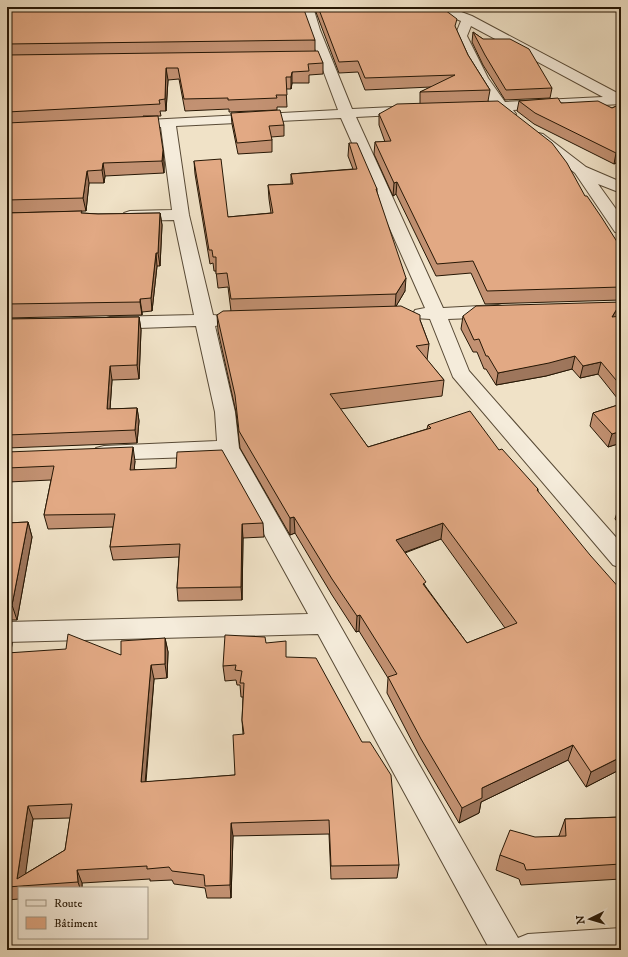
<svg xmlns="http://www.w3.org/2000/svg" width="628" height="957" viewBox="0 0 628 957" font-family="'IM FELL DW Pica',serif">
	<style>
		.lines { fill: none; stroke-linecap: round; stroke-linejoin: round }
		.minor-casing { stroke: #584a36; stroke-width: 2 }
		.minor { fill: #f5ecdb; fill-rule: evenodd }
		.wall { fill: #c29172; stroke: #261705; fill-rule: evenodd }
		.shaded-wall { fill: #9e765c; stroke: #261705 }
		.building { fill: #e2a984; stroke: #261705; fill-rule: evenodd }
	</style>
	<rect width="100%" height="100%" fill="#f0e2c7"/>
	<filter id="stains"><feTurbulence type="fractalNoise" baseFrequency=".005" numOctaves="4"/><feColorMatrix values="0 0 0 0 .2 0 0 0 0 .09 0 0 0 0 .02 0 0 0 .5 -.17"/></filter>
	<radialGradient id="worn" r=".72"><stop offset=".6" stop-color="#630" stop-opacity="0"/><stop offset="1" stop-color="#630" stop-opacity=".3"/></radialGradient>
	<g class="lines">
		<defs>
			<g id="minor">
				<path d="M301,7H313L320,30L352,109L415,106L420,107L422,110L420,113L415,114L356,117L443,308L498,305L505,307L507,311L505,315L498,317L448,319L469,371L621,543V568L613,565L453,377L430,319L415,318L413,314L415,310L425,308L341,118L176,126L189,215L213,315L225,316L227,320L225,324L215,326L235,412L239,448L518,938L528,934L621,928V950H490L318,634L7,642V622L308,614L221,456L104,460L96,458L93,453L96,448L104,446L217,441L215,412L196,326L110,329L103,327L101,323L103,319L110,317L194,315L174,220L130,221L124,219L122,216L124,213L130,211L172,210L161,127L148,126L146,123L148,120L338,110L308,30Z"/>
				<path d="M432,7H448L472,16L621,95V104L513,110L516,114L514,117C506,119 503,116 497,111L475,112L470,111L468,108L470,105L490,103L474,78L455,36L461,21L434,10ZM471,26L603,97L505,102L488,78L467,36Z"/>
				<path d="M538,133L543,134L586,167L621,182V193L598,184L621,216V233L615,232L575,173L533,140L531,137L533,134Z"/>
			</g>
		</defs>
		<use href="#minor" class="minor-casing"/>
		<use href="#minor" class="minor"/>
	</g>
	<g class="wall">
		<path d="M7,7L315,40V51L323,63V74L309,75V83H292L291,89H286L287,107H277V110L229,112V109L185,111L179,79L168,80L166,111H160L161,116H143L164,162V173L105,176L104,183H89L86,211L7,213Z"/>
		<path d="M314,7H441L456,29L468,55L490,90L488,101L585,196L621,248V300L485,304L471,273L436,276L396,194L393,196L374,154L375,142H385L379,125V114L420,104V92L431,87L365,90L358,72L339,73Z"/>
		<path d="M473,32L552,88L550,98L505,100L483,65L472,42Z"/>
		<path d="M519,101L561,103L612,108L621,104V160L614,164L534,124L517,111Z"/>
		<path d="M231,113L284,125V136L271,137L272,140V152L238,154L232,124Z"/>
		<path d="M349,143L377,189V192L405,291L396,306L420,320L429,344L427,360L444,380L442,396L340,409L368,447L427,429L428,425L499,450L538,489V491L621,769L586,787L568,760L481,802L479,813L459,823L419,755L387,693L388,678L359,631L356,632L332,595L295,533L290,535L240,448L236,412L218,331L217,315L231,311L228,287L218,288L216,271H214L213,263L210,264L195,174L194,161L228,217L271,213L269,199L268,185L291,184V174L353,169L348,156ZM441,539L505,628L467,643L426,587L405,553Z"/>
		<path d="M7,213H82L98,214L160,213L162,225L160,266H157L152,311L142,312V315L7,318Z"/>
		<path d="M621,302L618,315L617,317L621,316V403L598,374L580,378L572,369L546,376L496,385L486,369H484L477,352H473L461,329L463,316Z"/>
		<path d="M139,317L141,330L139,379L112,380L110,409L137,408L139,421L137,443L7,448V319Z"/>
		<path d="M621,404V443L608,447L590,426L593,413Z"/>
		<path d="M7,452L135,461L134,469L263,523L264,537L243,538L242,600L178,601L177,588L179,557L113,560L110,547L113,527L48,529L44,515L51,480L8,482L7,486Z"/>
		<path d="M619,506H621V526L615,519Z"/>
		<path d="M28,522L32,537L17,620H7V523Z"/>
		<path d="M7,629L12,643L11,653L121,655L165,638L168,652L167,678L154,679L146,782L235,775L243,734L242,720L243,697H241L240,685H237L236,680L225,681L223,666L266,643L286,657L399,865L397,878L331,879L329,834L233,836L231,898H207L205,888L174,884L172,880L150,881V879L82,883V888H19V899L7,900ZM70,818L65,850L25,874L33,819Z"/>
		<path d="M621,817V879L521,885L519,879L496,870L500,855L559,836L565,819Z"/>
	</g>
	<g class="shaded-wall">
		<path d="M166,68L168,80L166,111L165,99Z"/>
		<path d="M292,72V83L291,89V77Z"/>
		<path d="M163,150L164,162V173L162,161Z"/>
		<path d="M621,150V160L614,164L616,153Z"/>
		<path d="M103,163L105,176L104,183L102,170Z"/>
		<path d="M87,171L89,183L86,211L83,198Z"/>
		<path d="M397,182L396,194L393,196L394,183Z"/>
		<path d="M160,213L162,225L160,266L158,253Z"/>
		<path d="M156,253L157,266L152,311L151,298Z"/>
		<path d="M406,278L405,291L395,308L396,294Z"/>
		<path d="M140,299L142,312V315L140,302Z"/>
		<path d="M621,303L618,315L609,330L612,317Z"/>
		<path d="M139,317L141,330L139,379L137,365Z"/>
		<path d="M575,356L572,369L546,376L496,385L498,373Z"/>
		<path d="M601,362L598,374L580,378L583,366Z"/>
		<path d="M110,366L112,380L109,423L107,409Z"/>
		<path d="M137,408L139,421L137,443L135,430Z"/>
		<path d="M621,431V443L608,447L612,434Z"/>
		<path d="M133,447L135,461L133,483L130,470Z"/>
		<path d="M294,517L295,533L290,535V518Z"/>
		<path d="M28,522L32,537L17,620L12,605Z"/>
		<path d="M443,523L441,539L394,556L396,540Z"/>
		<path d="M242,524L243,538L242,600L241,587Z"/>
		<path d="M360,615L359,631L356,632L357,616Z"/>
		<path d="M7,629L12,643L9,668L7,663Z"/>
		<path d="M165,638L168,652L167,678L165,664Z"/>
		<path d="M151,665L154,679L144,796L141,782Z"/>
		<path d="M573,745L568,760L481,802L479,813L459,823L462,808L482,788Z"/>
		<path d="M621,757V769L586,787L591,772Z"/>
		<path d="M28,806L33,819L24,886L17,879Z"/>
		<path d="M231,823L233,836L231,898L230,885Z"/>
		<path d="M77,870L82,883V888H80L78,882Z"/>
	</g>
	<g class="building">
		<path d="M7,7H303L315,40L7,44Z"/>
		<path d="M318,7H441L457,19L455,26L468,55L490,90L420,92L455,75L365,78L358,61L339,62Z"/>
		<path d="M473,32L483,39H510L529,49L552,88L506,90L485,55Z"/>
		<path d="M318,51L323,63L308,64L309,71L292,72L291,77H286L287,95H276L277,98L228,100V98L184,99L178,68H166L165,99L159,100L160,104L7,112V55Z"/>
		<path d="M558,98L561,103L598,101L612,108L621,104V150L616,153L535,113L519,101Z"/>
		<path d="M498,101L552,143L567,163L585,196H587L602,218L621,248V287L487,291L473,261L437,264L397,182L394,183L375,142L391,141L379,114L397,104Z"/>
		<path d="M280,110L284,125L269,126L272,140L237,143L231,113Z"/>
		<path d="M158,116L163,150L162,161L103,163L102,170L87,171L83,198L7,200V123Z"/>
		<path d="M349,143H357L377,189H376L406,278L396,294L231,299L227,273L216,274V257H213L212,250H209L194,161L221,159L228,217L273,213L268,185L293,184L291,174L357,169Z"/>
		<path d="M82,211L81,213L98,214L160,213L158,253H156L151,298L140,299V302L7,304V213Z"/>
		<path d="M621,302L612,317L621,316V386L601,362L583,366L575,356L549,363L498,373L488,356H486L479,339L474,340L463,316L476,306Z"/>
		<path d="M401,306L420,315V320L429,344L416,346L444,380L330,394L368,447L431,428L428,425L470,411L499,450L502,449L538,489L537,490L590,555L621,590V757L591,772L573,745L482,788V798L462,808L421,739L388,677L397,674L360,615L357,616L332,579L294,517L290,518L239,431L235,395L217,315L223,311ZM443,523L517,623L467,643L423,584L426,582L396,540Z"/>
		<path d="M139,317L137,365L110,366L107,409L137,408L135,430L7,435V319Z"/>
		<path d="M621,404V431L612,434L593,413Z"/>
		<path d="M133,447L130,470L176,468L177,452L222,450L263,523L242,524L241,587L177,588L180,544L110,547L115,514L44,515L54,466L7,468V452Z"/>
		<path d="M28,522L12,605H7V523Z"/>
		<path d="M68,634L121,655V641L165,638V664L151,665L141,782L235,775L233,735L244,734L242,720L244,683H240L242,671L235,670L236,665L223,666L225,635L265,637L266,643L286,641V657L316,658L362,742H370L391,775L399,865L331,866L329,820L231,823L230,885L205,886L204,875L172,871L169,867L147,869V866L77,870L78,882L7,887V653L66,649ZM72,804L65,850L17,879L28,806Z"/>
		<path d="M621,817V864L526,870L524,864L500,855L510,830L535,837L566,836L565,819Z"/>
	</g>
	<rect width="628" height="957" fill="none" stroke="#f0e2c7" stroke-width="24"/>
	<rect x="8" y="8" width="612" height="941" fill="none" stroke="#261705" stroke-width="2"/>
	<rect x="12" y="12" width="604" height="933" fill="none" stroke="#261705"/>
	<rect x="18" y="887" width="130" height="52" fill="#f5ecdb" stroke="#a29785"/>
	<rect x="26" y="900" width="20" height="6" fill="#f5ecdb" stroke="#a29785"/>
	<text x="54" y="907" font-size="12" fill="#261705">Route</text>
	<rect x="26" y="917" width="20" height="12" fill="#e2a984" stroke="#a29785"/>
	<text x="54" y="927" font-size="12" fill="#261705">Bâtiment</text>
	<g transform="translate(590 919) rotate(265)" stroke="#f5ecdb" stroke-width="3" paint-order="stroke">
	<path d="M0-3L7 15L0 10L-7 15Z" fill="#261705"/>
	<text y="-6" font-size="11" font-weight="bold" text-anchor="middle" fill="#261705">N</text>
	</g>
	<rect width="100%" height="100%" filter="url(#stains)"/>
	<rect width="100%" height="100%" fill="url(#worn)"/>
</svg>
